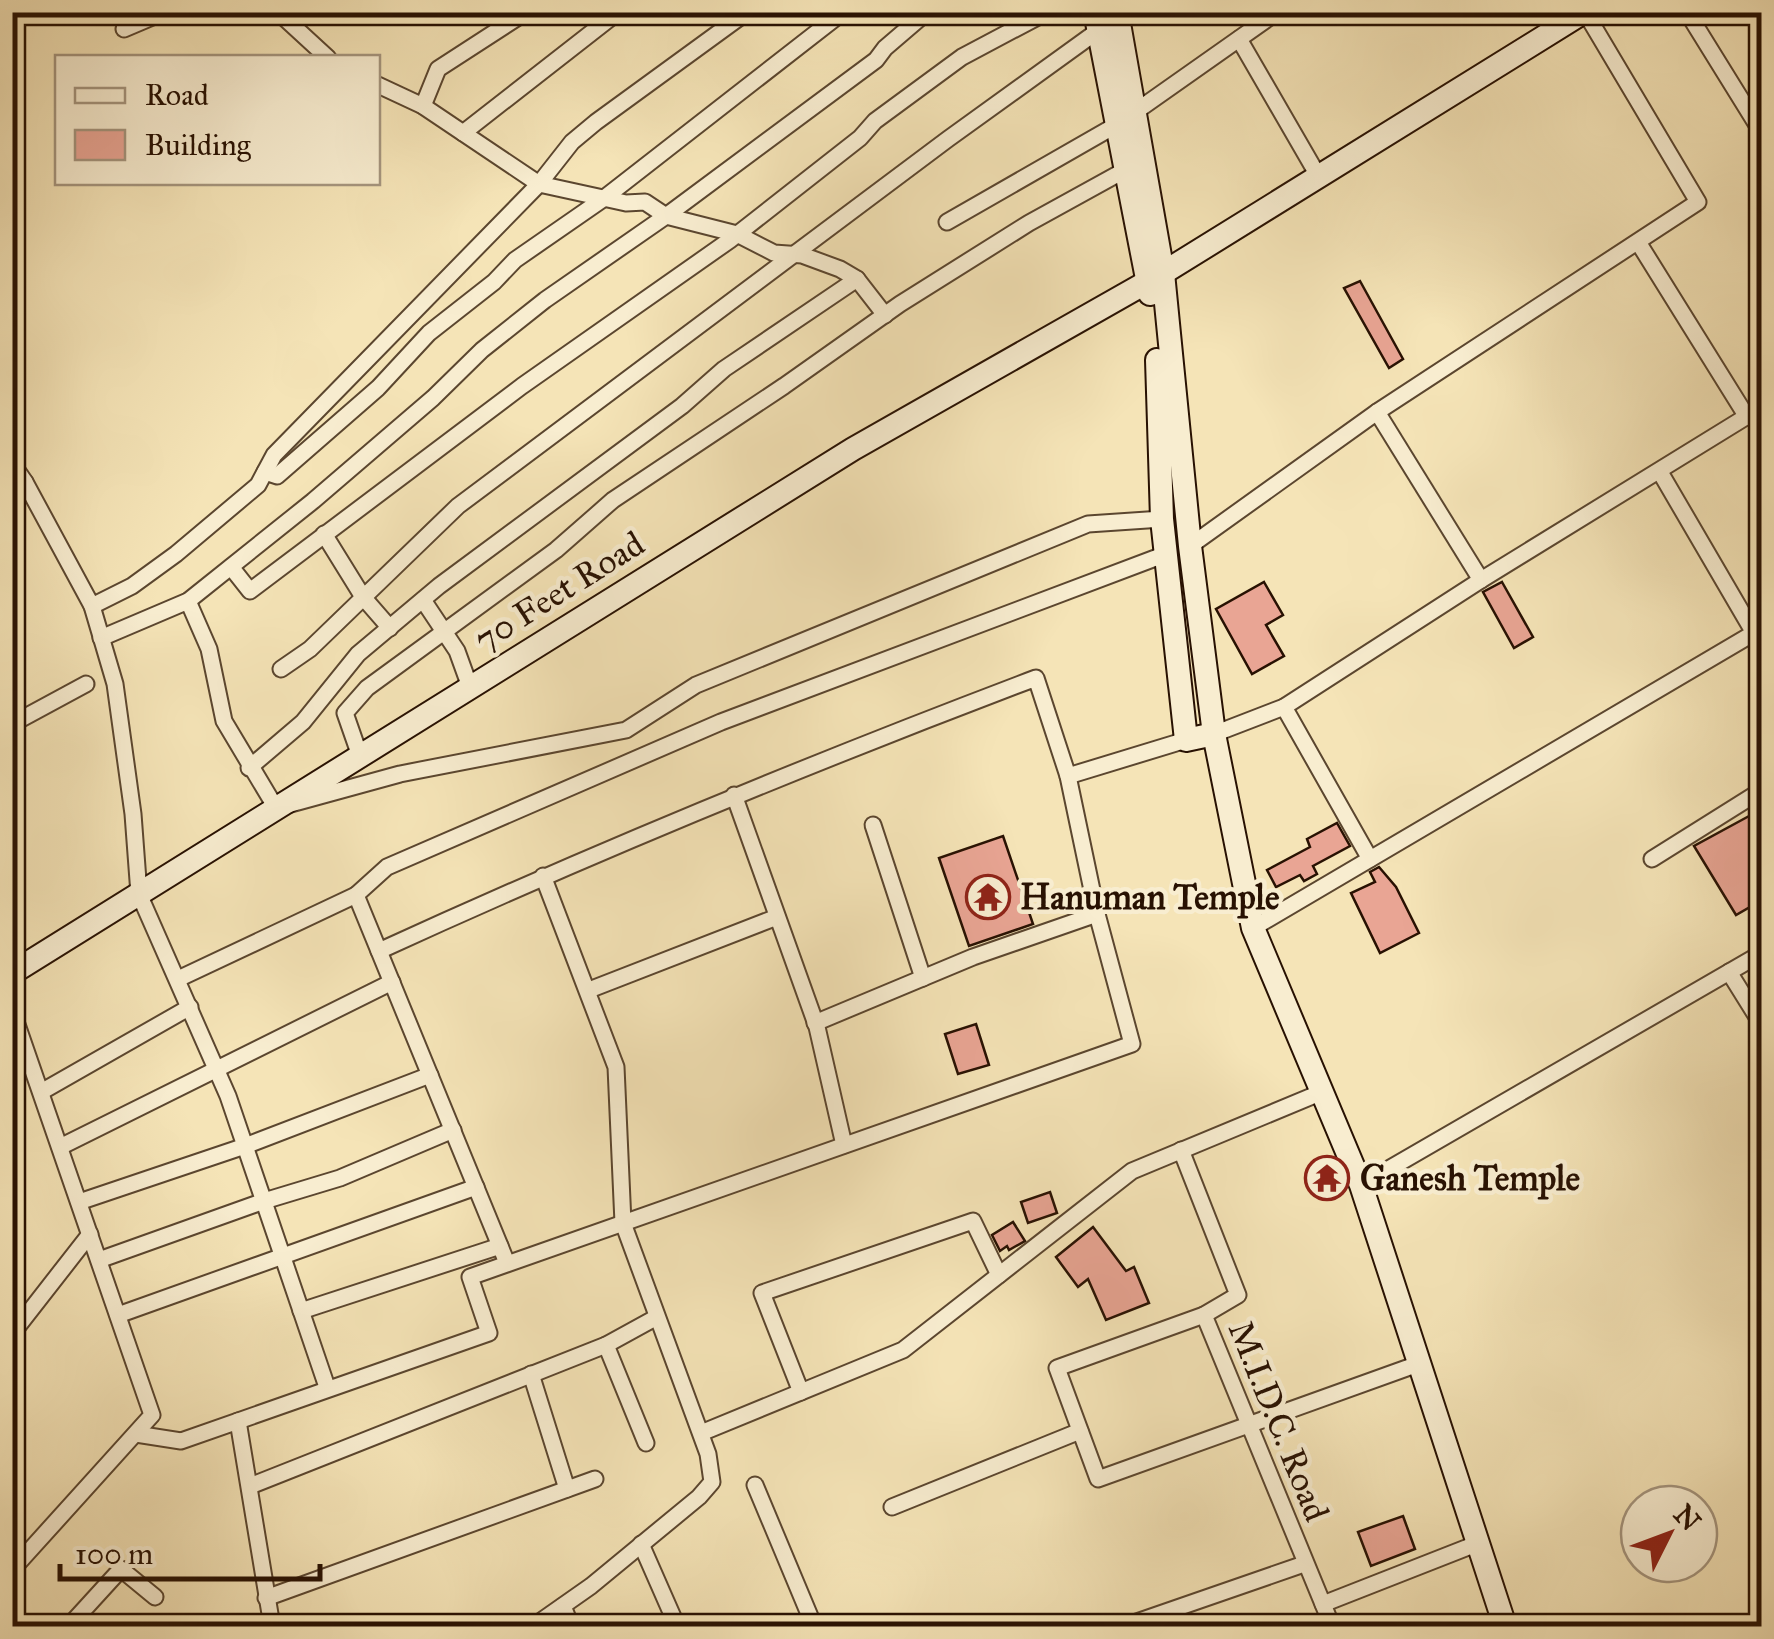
<svg xmlns="http://www.w3.org/2000/svg" width="1774" height="1639" viewBox="0 0 1774 1639" font-family="'IM FELL Great Primer',serif">
	<style>
		.building { fill: #e9a594; stroke: #281102; stroke-width: 2.5 }
		.lines { fill: none; stroke-linecap: round; stroke-linejoin: round }
		.street-casing { stroke: #5b462f; stroke-width: 19 }
		.secondary-casing { stroke: #281102; stroke-width: 26 }
		.street { stroke: #f8edd0; stroke-width: 15 }
		.secondary { stroke: #f8edd0; stroke-width: 22 }
		.labels { text-anchor: middle; stroke-width: 9; stroke-linejoin: round; paint-order: stroke }
		.street-label { font-size: 35px; fill: #281102; stroke: #f8edd0 }
		.poi-label { font-size: 35px; font-weight: bold; fill: #281102; stroke: #f8edd0; text-anchor: start }
	</style>
	<rect width="100%" height="100%" fill="#f5e4b7"/>
	<filter id="stains"><feTurbulence type="fractalNoise" baseFrequency=".002" numOctaves="4"/><feColorMatrix values="0 0 0 0 .2 0 0 0 0 .09 0 0 0 0 .02 0 0 0 .5 -.17"/></filter>
	<radialGradient id="worn" r=".72"><stop offset=".6" stop-color="#630" stop-opacity="0"/><stop offset="1" stop-color="#630" stop-opacity=".3"/></radialGradient>
	<g class="building">
		<path d="M1360,281L1403,359L1389,368L1344,288Z"/>
		<path d="M1264,582L1283,615L1266,625L1284,656L1252,674L1216,609Z"/>
		<path d="M1502,582L1533,637L1514,648L1483,592Z"/>
		<path d="M1762,809V900L1736,915L1694,846Z"/>
		<path d="M1337,823L1350,846L1313,866L1317,874L1304,881L1300,875L1276,887L1267,870L1310,847L1307,839Z"/>
		<path d="M1003,836L1033,924L969,946L939,858Z"/>
		<path d="M1379,867L1396,887L1419,933L1380,953L1351,893L1375,882L1370,872Z"/>
		<path d="M976,1024L989,1065L958,1074L945,1034Z"/>
		<path d="M1333,1158L1343,1183L1326,1195L1315,1188L1310,1174L1319,1162Z"/>
		<path d="M1050,1192L1057,1213L1028,1223L1021,1202Z"/>
		<path d="M1013,1222L1025,1241L1009,1250L1007,1246L1000,1251L992,1235Z"/>
		<path d="M1093,1227L1126,1271L1134,1267L1149,1303L1106,1320L1088,1279L1078,1287L1056,1257Z"/>
		<path d="M1403,1516L1415,1549L1371,1566L1358,1532Z"/>
	</g>
	<g class="lines">
		<defs>
			<g id="street">
				<path d="M278,12L328,58"/>
				<path d="M1687,12L1762,133"/>
				<path d="M124,29L164,12"/>
				<path d="M1239,39L1320,179"/>
				<path d="M378,85L423,106L539,184L626,203L645,202L666,216L737,234L774,253L802,255L840,269L857,279L885,315"/>
				<path d="M423,106L438,69L526,12"/>
				<path d="M463,133L618,12"/>
				<path d="M947,222L1118,124L1277,12"/>
				<path d="M1638,242L1747,417"/>
				<path d="M1377,412L1481,580"/>
				<path d="M12,463L25,482L12,488"/>
				<path d="M265,472L277,476L378,388L429,333L494,282L515,260L603,199L843,12"/>
				<path d="M25,482L92,606L115,684L133,814L139,894L228,1096L327,1387"/>
				<path d="M324,534L363,597L390,628"/>
				<path d="M1190,546L1377,412L1698,202L1585,12"/>
				<path d="M231,567L250,591L522,386L730,240L860,138L875,121L962,57L1047,12"/>
				<path d="M423,600L457,651L470,687"/>
				<path d="M188,601L209,649L224,721L276,808L400,774L626,730L696,685L1088,524L1162,519"/>
				<path d="M92,606L132,586L176,554L258,485L274,455L539,184L572,142L596,122L747,12"/>
				<path d="M101,638L188,601L313,501L433,398L482,350L545,300L666,216L876,60L885,48L927,12"/>
				<path d="M281,669L310,649L458,506L948,139L1099,30"/>
				<path d="M1284,707L1370,859"/>
				<path d="M12,724L86,684"/>
				<path d="M1214,734L1284,707L1481,580L1762,407"/>
				<path d="M360,756L345,713L367,688L556,550L613,500L784,386L900,304L1029,223L1127,169"/>
				<path d="M249,768L303,722L358,654L439,586L682,406L724,369L857,279"/>
				<path d="M1068,776L1097,914"/>
				<path d="M734,795L817,1027L844,1145"/>
				<path d="M873,825L923,978"/>
				<path d="M1652,859L1762,790"/>
				<path d="M356,895L387,867L721,722L1166,554"/>
				<path d="M1253,928L1754,633L1660,472"/>
				<path d="M379,951C595,852 814,762 1036,678L1068,776L1186,740"/>
				<path d="M1729,972L1762,1025"/>
				<path d="M178,979L356,895L507,1263"/>
				<path d="M589,990L777,917"/>
				<path d="M12,1010L152,1415L12,1570"/>
				<path d="M41,1092L190,1007"/>
				<path d="M60,1147L392,982"/>
				<path d="M1181,1150L1238,1295L1204,1315L1332,1626"/>
				<path d="M1361,1185L1762,953"/>
				<path d="M79,1202L245,1146L430,1075"/>
				<path d="M99,1260L264,1201L340,1178L453,1130"/>
				<path d="M301,1311L500,1246"/>
				<path d="M118,1315L476,1187"/>
				<path d="M1204,1315L1057,1368L1098,1479L1418,1364"/>
				<path d="M12,1334L90,1234"/>
				<path d="M606,1345L657,1317"/>
				<path d="M531,1374L567,1489"/>
				<path d="M801,1392L762,1293L973,1221L999,1275"/>
				<path d="M238,1421L272,1626"/>
				<path d="M701,1433L903,1350L1132,1171L1322,1092"/>
				<path d="M136,1434L181,1441L489,1333L470,1277L1132,1044L1097,914L973,957L815,1023"/>
				<path d="M755,1485L814,1626"/>
				<path d="M250,1486L606,1345L646,1443"/>
				<path d="M892,1507L1080,1431"/>
				<path d="M641,1544L677,1626"/>
				<path d="M266,1598L595,1479"/>
				<path d="M1323,1604L1476,1544"/>
				<path d="M563,1606L571,1626"/>
				<path d="M69,1626L121,1569L155,1597"/>
				<path d="M534,1626L591,1586L699,1497L712,1482L708,1454L623,1223L616,1067L543,876"/>
				<path d="M1125,1626L1304,1564"/>
			</g>
			<g id="secondary">
				<path d="M1095,12L1150,294"/>
				<path d="M1117,12L1163,273L1190,546L1214,734L1253,928L1361,1185L1505,1626"/>
				<path d="M1157,360L1162,519L1186,740L1214,734"/>
				<path d="M12,973L853,449L1163,273L1584,12"/>
			</g>
		</defs>
		<use href="#street" class="street-casing"/>
		<use href="#secondary" class="secondary-casing"/>
		<use href="#street" class="street"/>
		<use href="#secondary" class="secondary"/>
	</g>
	<defs>
		<symbol id="temple-ring" viewBox="-11 -11 22 22"><circle r="9.5" fill="#f8edd0" stroke="#8f2418" stroke-width="1.5"/><path d="M0-6L5-2H3V0L6.5 2.5H4V6H1.5V3h-3V6H-4V2.5H-6.5L-3 0V-2H-5Z" fill="#8f2418"/></symbol>
	</defs>
	<g fill-rule="evenodd">
		<use href="#temple-ring" x="963" y="872" width="50" height="50"/>
		<use href="#temple-ring" x="1302" y="1153" width="50" height="50"/>
	</g>
	<g class="labels">
		<g class="street-label">
			<text transform="translate(559 591) rotate(-32)" y="12">70 Feet Road</text>
			<text transform="translate(1279 1421) rotate(68)" y="12">M.I.D.C. Road</text>
		</g>
		<g class="poi-label">
			<text x="1020" y="909">Hanuman Temple</text>
			<text x="1360" y="1190">Ganesh Temple</text>
		</g>
	</g>
	<rect width="1774" height="1639" fill="none" stroke="#f5e4b7" stroke-width="50"/>
	<rect x="15" y="15" width="1744" height="1609" fill="none" stroke="#281102" stroke-width="5"/>
	<rect x="25" y="25" width="1724" height="1589" fill="none" stroke="#281102" stroke-width="2.5"/>
	<rect x="55" y="55" width="325" height="130" fill="#f8edd0" stroke="#a5957e" stroke-width="2.5"/>
	<rect x="75" y="88" width="50" height="15" fill="#f8edd0" stroke="#a5957e" stroke-width="2.5"/>
	<text x="145" y="105" font-size="30" fill="#281102">Road</text>
	<rect x="75" y="130" width="50" height="30" fill="#e9a594" stroke="#a5957e" stroke-width="2.5"/>
	<text x="145" y="155" font-size="30" fill="#281102">Building</text>
	<g transform="translate(1669 1534) rotate(48)"><circle r="48" fill="#f8edd0" stroke="#a5957e" stroke-width="2.5"/>
	<path d="M0-8L18 38L0 25L-18 38Z" fill="#8f2418"/>
	<text y="-15" font-size="28" font-weight="bold" text-anchor="middle" fill="#281102">N</text>
	</g>
	<path d="M60 1564v15h260v-15" fill="none" stroke="#281102" stroke-width="5"/>
	<text x="75" y="1564" font-size="30" fill="#281102" stroke="#f8edd0" stroke-width="8" paint-order="stroke">100 m</text>
	<rect width="100%" height="100%" filter="url(#stains)"/>
	<rect width="100%" height="100%" fill="url(#worn)"/>
</svg>
